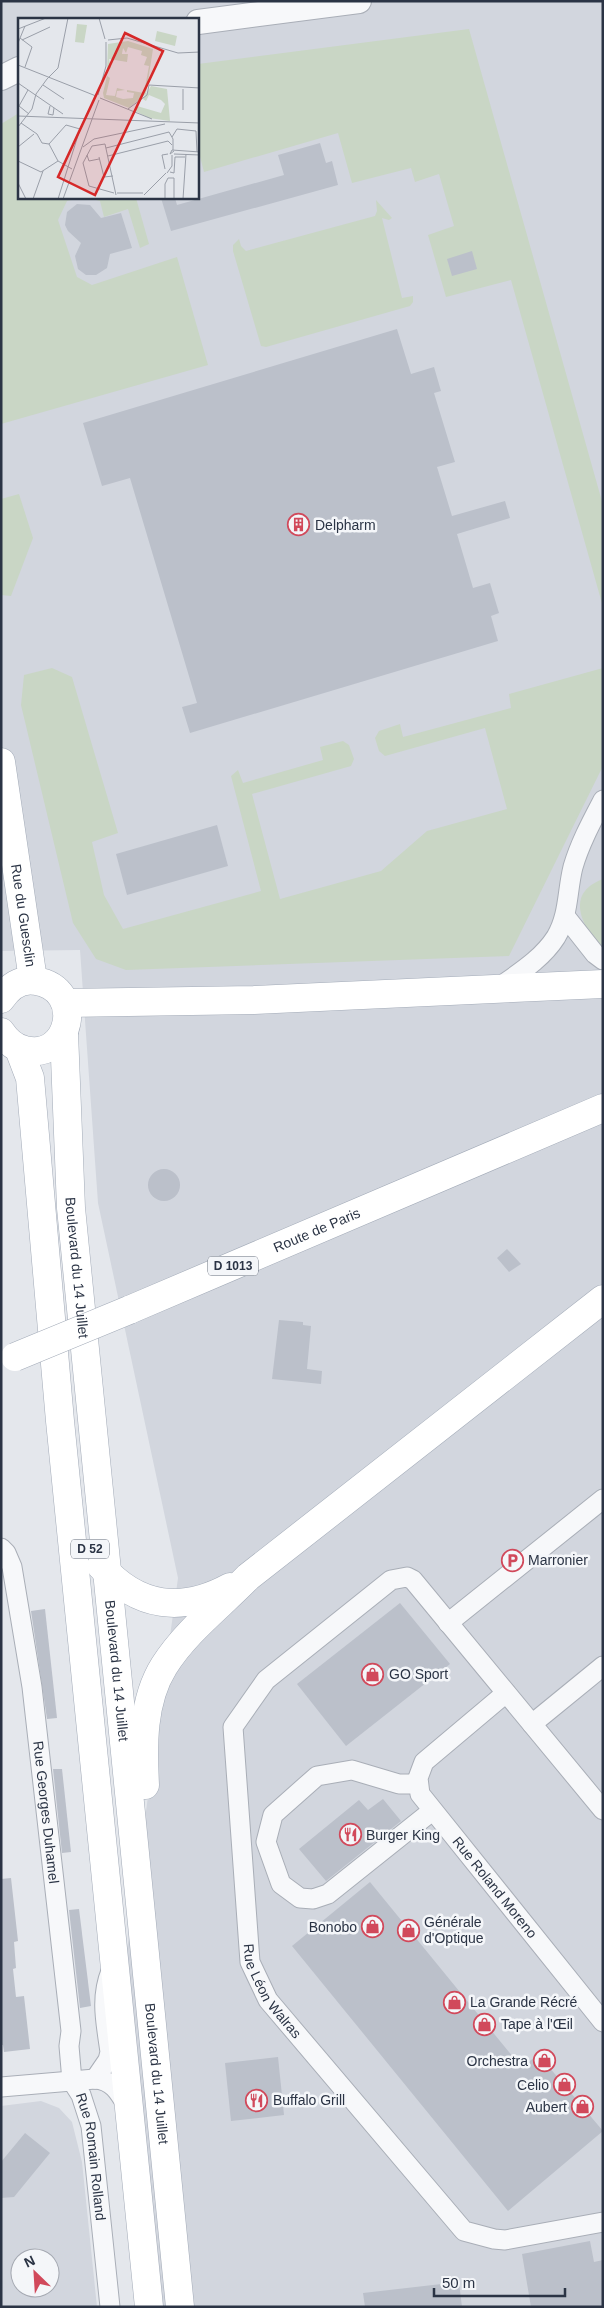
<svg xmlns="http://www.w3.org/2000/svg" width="604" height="2308" viewBox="0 0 604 2308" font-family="Arial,sans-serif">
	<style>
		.built { fill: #d2d6de; fill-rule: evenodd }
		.green { fill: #c9d6c5 }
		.building { fill: #bbc0ca }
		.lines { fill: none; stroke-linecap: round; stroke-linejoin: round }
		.minor-casing { stroke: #a9aeb7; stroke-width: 21 }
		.tertiary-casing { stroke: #a9aeb7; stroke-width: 26 }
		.primary-casing { stroke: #a3abb8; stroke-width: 29 }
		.minor { stroke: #f7f8fa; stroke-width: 19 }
		.tertiary { stroke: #f7f8fa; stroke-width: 24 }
		.primary { stroke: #fff; stroke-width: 28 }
		.primary-bridge-casing { stroke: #a3abb8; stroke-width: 29; stroke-linecap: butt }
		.primary-bridge { stroke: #fff; stroke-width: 28 }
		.labels { text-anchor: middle; stroke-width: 5; stroke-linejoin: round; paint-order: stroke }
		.shield { fill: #f4f6f9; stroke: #676e7b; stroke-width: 1 }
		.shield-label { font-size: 12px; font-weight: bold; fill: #2b3445 }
		.poi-label { font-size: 14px; fill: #2b3445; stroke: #f4f6f9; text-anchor: start }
		.street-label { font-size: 14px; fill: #2b3445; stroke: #f4f6f9 }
		.inset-road { fill: none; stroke: #9a9fa9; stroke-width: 1 }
		.view { fill: #d62828; fill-opacity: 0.15; stroke: #d62828; stroke-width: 2.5 }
		.inset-edge { fill: none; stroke: #2b3445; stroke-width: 2.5 }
	</style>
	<rect width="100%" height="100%" fill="#e4e7ec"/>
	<g class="built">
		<path d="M1,1H603V2307H148L115,2037L178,1578L98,1203L80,950L1,951ZM19,19H198V198H19Z"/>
		<path d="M41,2101L59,2108L72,2122L82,2162L97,2307H1V2106ZM20,2258H50V2288H20Z"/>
	</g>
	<g class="green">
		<path d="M469,29L603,505V607L511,280L446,297L428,235L454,226L439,174L415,182L411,168L352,183L338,133L204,172L198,149V64Z"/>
		<path d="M19,113V198H81L67,201L58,220L77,277L92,285L177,257L208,365L1,424V124Z"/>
		<path d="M88,198H136L149,244L140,248L128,209L104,217L100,201Z"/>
		<path d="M376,200L392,218L389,220L382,218L402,298L413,296V302L410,306L266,347L261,346L233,251V245L239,239L241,246L246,251L375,216L377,211Z"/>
		<path d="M19,494L33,538L11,596L1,595V499Z"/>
		<path d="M52,668L72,677L118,833L92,842L104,895L123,929L261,891L231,776L238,770L243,783L323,760L320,747L343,741L349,745L354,759L351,766L252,794L280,899L381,871L427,831L507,809L485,728L385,756L379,751L375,738L379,731L400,724L403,737L511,708L509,694L603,668V766L509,956L126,970L96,959L73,923L21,705L24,675Z"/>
		<path d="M603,879V953C586,930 561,895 603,879Z"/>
	</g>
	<g class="building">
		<path d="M320,143L326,163L332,161L338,185L171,231L161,198H175L177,205L284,175L278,155Z"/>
		<path d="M77,204L90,205L101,218L121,213L132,248L110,254L107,268L96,275H86L78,269L75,256L81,243L68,231L65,225L67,212Z"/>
		<path d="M472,251L477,269L452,276L447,259Z"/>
		<path d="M397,329L411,374L434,367L441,391L434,393L455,462L437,467L452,516L505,501L510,518L457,534L473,588L490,583L499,613L491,616L498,641L190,733L182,707L197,703L130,478L102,486L83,423Z"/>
		<path d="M217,825L228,866L127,895L116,854Z"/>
		<circle cx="164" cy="1185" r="16"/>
		<path d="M507,1249L521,1264L509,1272L497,1258Z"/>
		<path d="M279,1320L303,1322V1325L311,1326L307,1369L322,1371L321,1384L272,1379Z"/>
		<path d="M400,1603L450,1664L346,1746L297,1684Z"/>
		<path d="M45,1609L57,1718L47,1719L31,1611Z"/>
		<path d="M53,1769H62L71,1852L62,1853Z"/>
		<path d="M383,1799L401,1821L326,1881L299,1849L359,1800L368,1810Z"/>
		<path d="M11,1878L18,1941L14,1942L16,1968L13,1969L16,1997L24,1996L30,2049L4,2052L3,2045H1V1879Z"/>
		<path d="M370,1882L522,2068L538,2054L603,2131L508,2211L292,1946Z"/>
		<path d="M79,1909L91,2006L80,2008L69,1910Z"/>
		<path d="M278,2057L284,2115L231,2121L225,2063Z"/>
		<path d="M25,2133L50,2153L14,2197L1,2198V2162Z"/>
		<path d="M590,2241L594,2262L603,2260V2307H531L522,2254Z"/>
		<path d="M459,2282L462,2307H365L363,2293Z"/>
	</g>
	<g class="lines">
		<defs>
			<g id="minor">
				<path d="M565,916L595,954L603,960"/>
				<path d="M498,988C519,973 542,959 556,937C569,915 567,891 573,867C580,843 592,821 603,800"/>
				<path id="s1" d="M1,1548L6,1553L12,1567L32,1687L71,2031L69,2046L72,2081L81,2095L91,2126L110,2307"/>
				<path d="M448,1623L603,1499"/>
				<path id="s2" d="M506,1693L424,1762L418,1778L420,1794L603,2022"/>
				<path d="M532,1724L603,1666"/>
				<path d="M417,1784H399L352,1770L317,1776L273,1815L266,1842L281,1884L300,1898L313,1899L328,1894L432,1811"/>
				<path id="s3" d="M603,1810L413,1580L407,1577L391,1580L266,1680L233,1727L250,1962L268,2000L464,2231L494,2239L505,2240L603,2222"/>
				<path d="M95,2079L108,2060L110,2052C106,2023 100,1998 111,1971"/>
				<path d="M1,2087L95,2079C112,2080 119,2092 127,2106"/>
			</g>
			<g id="tertiary">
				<path d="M198,22L359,1"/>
				<path d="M1,78L19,69"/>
			</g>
			<g id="primary">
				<path id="s4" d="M1,762L33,980"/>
				<path d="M1,999C9,987 21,978 36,981C86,989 71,1061 25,1050C15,1048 7,1041 1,1032"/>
				<path d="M66,1003L254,1000L603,984"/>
				<path id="s5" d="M64,1033L71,1208L180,2307"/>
				<path d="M19,1049L30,1078L60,1421L149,2307"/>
				<path id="s6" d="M129,1310L603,1108"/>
				<path d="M101,1566C138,1608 182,1613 230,1587"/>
				<path d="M145,1785C143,1746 142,1701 164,1666C186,1631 220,1606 248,1577L603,1299"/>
			</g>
		</defs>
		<use href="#minor" class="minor-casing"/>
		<use href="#tertiary" class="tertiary-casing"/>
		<use href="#primary" class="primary-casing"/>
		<use href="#minor" class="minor"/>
		<use href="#tertiary" class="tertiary"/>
		<use href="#primary" class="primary"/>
		<defs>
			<path id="primary-bridge" d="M15,1357L129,1310"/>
		</defs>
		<use href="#primary-bridge" class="primary-bridge-casing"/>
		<use href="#primary-bridge" class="primary-bridge"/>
	</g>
	<defs>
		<symbol id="building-ring" viewBox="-11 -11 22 22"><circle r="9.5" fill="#f4f6f9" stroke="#d1495b" stroke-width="1.5"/><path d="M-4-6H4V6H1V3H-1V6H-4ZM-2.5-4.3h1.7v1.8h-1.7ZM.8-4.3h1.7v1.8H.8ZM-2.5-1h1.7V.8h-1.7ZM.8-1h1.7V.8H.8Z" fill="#d1495b"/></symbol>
		<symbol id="parking-ring" viewBox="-11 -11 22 22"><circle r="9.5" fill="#f4f6f9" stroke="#d1495b" stroke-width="1.5"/><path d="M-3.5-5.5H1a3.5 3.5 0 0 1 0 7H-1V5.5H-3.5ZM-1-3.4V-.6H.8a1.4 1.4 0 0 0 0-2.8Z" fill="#d1495b"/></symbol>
		<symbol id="shop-ring" viewBox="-11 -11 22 22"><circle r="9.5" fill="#f4f6f9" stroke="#d1495b" stroke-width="1.5"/><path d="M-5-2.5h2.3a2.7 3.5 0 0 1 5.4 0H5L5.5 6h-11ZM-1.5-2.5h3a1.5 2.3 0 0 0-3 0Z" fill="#d1495b"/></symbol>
		<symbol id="restaurant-ring" viewBox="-11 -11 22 22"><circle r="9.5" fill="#f4f6f9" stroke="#d1495b" stroke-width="1.5"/><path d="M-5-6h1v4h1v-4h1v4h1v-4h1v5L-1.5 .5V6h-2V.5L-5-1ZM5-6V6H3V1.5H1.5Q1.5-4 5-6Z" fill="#d1495b"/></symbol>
	</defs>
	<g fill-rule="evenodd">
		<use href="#building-ring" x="286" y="512" width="25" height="25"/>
		<use href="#parking-ring" x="500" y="1548" width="25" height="25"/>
		<use href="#shop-ring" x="360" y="1662" width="25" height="25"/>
		<use href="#restaurant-ring" x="338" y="1822" width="25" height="25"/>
		<use href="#shop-ring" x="360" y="1914" width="25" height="25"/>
		<use href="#shop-ring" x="396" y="1918" width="25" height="25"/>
		<use href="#shop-ring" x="442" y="1990" width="25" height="25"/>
		<use href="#shop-ring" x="472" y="2012" width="25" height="25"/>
		<use href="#shop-ring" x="532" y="2048" width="25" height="25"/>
		<use href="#shop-ring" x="552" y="2072" width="25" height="25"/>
		<use href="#restaurant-ring" x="244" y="2088" width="25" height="25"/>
		<use href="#shop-ring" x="570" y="2094" width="25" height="25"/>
	</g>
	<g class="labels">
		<g class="shield">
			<rect x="208" y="1256.5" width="50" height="19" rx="4"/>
			<rect x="71" y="1539.5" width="38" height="19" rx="4"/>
		</g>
		<g class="shield-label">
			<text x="233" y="1270">D 1013</text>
			<text x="90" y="1553">D 52</text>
		</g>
		<g class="poi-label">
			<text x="315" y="530">Delpharm</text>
			<text x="528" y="1565">Marronier</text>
			<text x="389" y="1679">GO Sport</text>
			<text x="366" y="1840">Burger King</text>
			<text x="424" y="1927">Générale<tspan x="424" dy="16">d'Optique</tspan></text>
			<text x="357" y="1932" text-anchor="end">Bonobo</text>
			<text x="470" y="2007">La Grande Récré</text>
			<text x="501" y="2029">Tape à l'Œil</text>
			<text x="528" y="2066" text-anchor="end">Orchestra</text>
			<text x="549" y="2090" text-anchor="end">Celio</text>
			<text x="273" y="2105">Buffalo Grill</text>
			<text x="567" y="2112" text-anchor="end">Aubert</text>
		</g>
		<g class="street-label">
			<text dy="5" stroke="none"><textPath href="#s4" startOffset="155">Rue du Guesclin</textPath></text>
			<text dy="5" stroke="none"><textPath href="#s6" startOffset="204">Route de Paris</textPath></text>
			<text dy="5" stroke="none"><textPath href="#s5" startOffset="235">Boulevard du 14 Juillet</textPath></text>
			<text dy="5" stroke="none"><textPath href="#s5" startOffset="640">Boulevard du 14 Juillet</textPath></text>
			<text dy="5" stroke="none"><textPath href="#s1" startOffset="270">Rue Georges Duhamel</textPath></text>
			<text dy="5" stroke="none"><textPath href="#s2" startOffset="260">Rue Roland Moreno</textPath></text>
			<text dy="5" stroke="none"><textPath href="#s3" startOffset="810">Rue Léon Walras</textPath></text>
			<text dy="5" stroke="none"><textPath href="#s5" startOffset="1045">Boulevard du 14 Juillet</textPath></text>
			<text dy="5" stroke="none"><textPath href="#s1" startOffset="620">Rue Romain Rolland</textPath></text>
		</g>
	</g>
	<g transform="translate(18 18)">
		<rect width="181" height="181" fill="#e4e7ec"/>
		<path d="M59,6L69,7L66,25L57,24ZM139,13L159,18L157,28L137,23ZM110,23L135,31L128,76L111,90L86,80L85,75L89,58L92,60L88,77L97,78L99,70L107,72L99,73L98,79L105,81L115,80L116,75L109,74V72L126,75L131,48L126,47L129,39L123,37L124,33L110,29L108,35L105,30L104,36H110L109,44L91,41L93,50L89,52L90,26ZM133,68L149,71L152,103L131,100L117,93L119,88L143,95L147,86L143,82L131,77L128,83L125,81Z" fill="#c9d6c5"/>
		<path class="inset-road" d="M81,0L87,21M0,11L28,0M2,20L14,29L7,49M4,22L32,9M90,22L109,20L160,35L182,34M0,25L7,8M0,47L78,78M0,65L45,96M25,67L46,81M165,71V92M10,72L1,88L11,96M80,77L88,48V24M82,80L134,101M32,88L30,96L35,97L36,90M110,91L129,77L131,67L182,70M0,98L182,105M3,105L19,116L24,125L31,126M0,109L14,91L18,76L29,61L40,50L50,0M154,119L159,111L178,113L179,134M31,126L48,107L62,111L40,181M31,126L40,143L54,151M0,129L16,116M65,129L76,121L147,106M88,130L151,114L155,121V132M156,133L152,136L154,132L182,134M156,136L182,137M69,137L71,143L81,141M90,138L150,123L154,127M81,139L86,159L95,158M0,143L23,154L40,143M147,151L144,137L150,136M152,154L156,155L157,139H167M149,155L154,148V137M0,165L8,181M129,174L126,177L148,155M96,175L71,168L65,145L74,128L87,126L98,177M99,175H125M15,181L25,153M45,181L81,82M147,181V166L150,160H156M156,181V160M165,181L168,136"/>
		<path class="view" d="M107,15L145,33L77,177L40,159Z"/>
		<rect width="181" height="181" class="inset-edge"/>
	</g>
	<rect width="604" height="2308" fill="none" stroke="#2b3445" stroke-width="5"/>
	<g transform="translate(35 2273) rotate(335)"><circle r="24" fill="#f4f6f9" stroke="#a4a8b1"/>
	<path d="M0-4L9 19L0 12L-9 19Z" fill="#d1495b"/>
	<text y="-8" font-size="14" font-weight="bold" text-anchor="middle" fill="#2b3445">N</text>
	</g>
	<path d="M434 2288v8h131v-8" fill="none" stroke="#2b3445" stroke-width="2.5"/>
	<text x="442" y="2288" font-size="15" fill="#2b3445" stroke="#f4f6f9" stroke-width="4" paint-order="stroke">50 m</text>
</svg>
